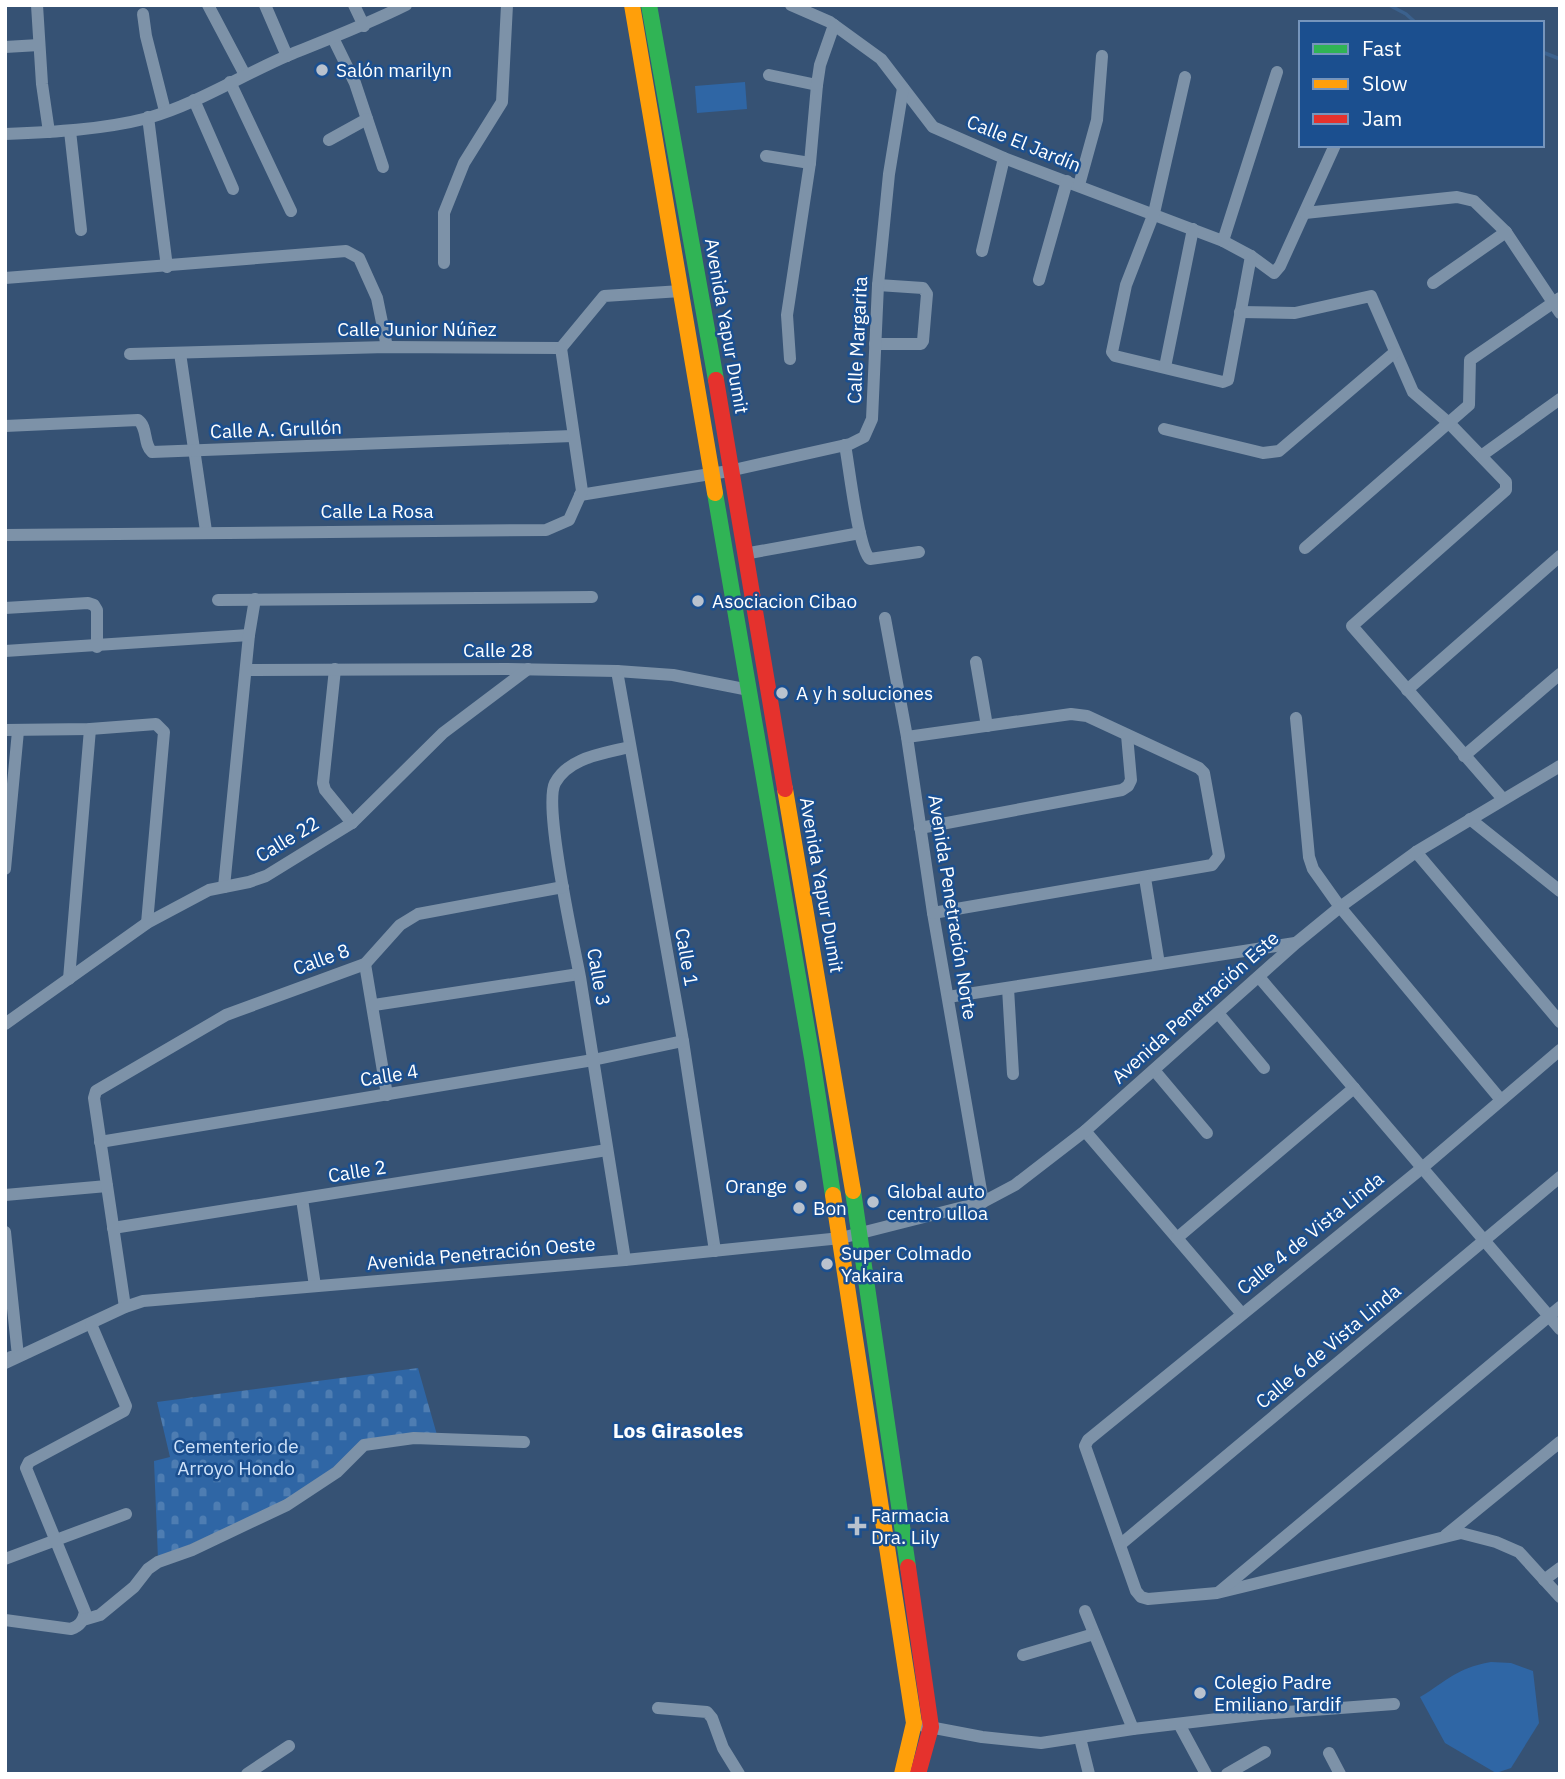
<svg xmlns="http://www.w3.org/2000/svg" width="1565" height="1779" viewBox="0 0 1565 1779" font-family="'IBM Plex Sans',sans-serif">
	<style>
		.cemetery { fill: url(#cemetery-stones) }
		.pitch { fill: #2f66a5 }
		.lines { fill: none; stroke-linecap: round; stroke-linejoin: round }
		.stream { stroke: #3b618d; stroke-width: 3.5 }
		.street { stroke: #7d92a8; stroke-width: 12 }
		.fast { stroke: #30b455; stroke-width: 16 }
		.slow { stroke: #ff9f0a; stroke-width: 16 }
		.jam { stroke: #e5322d; stroke-width: 16 }
		.poi-dot { fill: #b9c2ce; stroke: #1b4f8f; stroke-width: 2.5 }
		.labels { text-anchor: middle; stroke-width: 5; stroke-linejoin: round; paint-order: stroke }
		.poi-label { font-size: 19px; fill: #fff; stroke: #1b4f8f; text-anchor: start }
		.street-label { font-size: 19px; fill: #fff; stroke: #1b4f8f }
		.park-label { font-size: 19px; fill: #cfe3fa; stroke: #1b4f8f }
		.neighbourhood-label { font-size: 21px; font-weight: bold; fill: #fff; stroke: #1b4f8f }
	</style>
	<defs>
		<pattern id="cemetery-stones" width="16" height="16" patternUnits="userSpaceOnUse" patternTransform="scale(1.75)"><rect width="16" height="16" fill="#2f66a5"/><path d="M2 7V4a2 2 0 0 1 4 0v3zM10 15v-3a2 2 0 0 1 4 0v3z" fill="#4e7db2"/></pattern>
	</defs>
	<rect width="100%" height="100%" fill="#365274"/>
	<path class="cemetery" d="M418,1368L437,1435L365,1442L342,1463L291,1499L158,1559L154,1461L170,1457L157,1402Z"/>
	<g class="pitch">
		<path d="M745,82L747,109L697,113L695,86Z"/>
		<path d="M1491,1662L1511,1663L1533,1671L1539,1723L1511,1768L1496,1773L1445,1743L1420,1697C1449,1680 1454,1669 1491,1662Z"/>
	</g>
	<g class="lines">
		<g class="stream">
			<path d="M1389,5L1406,14L1416,23"/>
			<path d="M1542,52L1560,59"/>
		</g>
		<g class="street">
			<path d="M37,5L42,84L49,132"/>
			<path d="M208,5L245,75"/>
			<path d="M265,5L287,56"/>
			<path d="M354,5L364,26"/>
			<path d="M791,5L830,22L881,59L933,127L1004,158L1223,241L1251,256L1274,273L1280,266L1335,145"/>
			<path d="M143,14L146,36L165,111"/>
			<path d="M333,38L355,83L383,167"/>
			<path d="M5,47L39,45"/>
			<path d="M769,75L817,85"/>
			<path d="M1185,77L1154,213L1126,285L1112,352L1115,356L1223,382L1228,380L1251,256"/>
			<path d="M230,82L291,211"/>
			<path d="M194,100L233,189"/>
			<path d="M148,117L167,267"/>
			<path d="M70,131L81,230"/>
			<path d="M5,134C53,132 101,130 148,118C197,104 242,75 289,55C329,39 368,24 406,5"/>
			<path d="M329,140L367,119"/>
			<path d="M766,156L810,163"/>
			<path d="M1079,185L1097,120L1102,56"/>
			<path d="M1305,213L1457,197L1474,201L1506,232L1560,313"/>
			<path d="M1223,241L1277,72"/>
			<path d="M982,251L1004,158"/>
			<path d="M444,263V213L464,163L502,102L507,5"/>
			<path d="M5,278L346,251L359,258L377,298L387,347"/>
			<path d="M1039,280L1067,181"/>
			<path d="M1433,283L1506,232"/>
			<path d="M1240,312L1295,313L1371,296L1413,392L1450,424L1506,482V490L1352,626L1503,799"/>
			<path d="M875,344H921L923,341L927,294L923,288L878,285"/>
			<path d="M180,353L206,531"/>
			<path d="M130,354L387,347L561,348L604,296L681,291"/>
			<path d="M790,359L787,315L810,163L817,85L820,65L834,25"/>
			<path d="M1165,367L1193,229"/>
			<path d="M5,426L138,420C148,427 143,444 152,452L572,436"/>
			<path d="M1164,429L1263,453L1279,451L1395,352"/>
			<path d="M845,445C849,465 858,549 870,559L919,552"/>
			<path d="M1481,456L1560,399"/>
			<path d="M580,495L729,471L850,444L864,437L872,419L878,285L889,174L903,88"/>
			<path d="M5,535L546,530L569,520L582,491L561,348"/>
			<path d="M1305,548L1469,405L1470,360L1560,298"/>
			<path d="M744,554L860,533"/>
			<path d="M218,600L592,597"/>
			<path d="M5,608L88,603L94,605L97,610V647"/>
			<path d="M885,618L907,737L933,913L983,1202"/>
			<path d="M5,651L249,635"/>
			<path d="M976,662L987,726"/>
			<path d="M335,669L323,783L325,790L352,823"/>
			<path d="M246,670L507,669L617,671L673,675L749,690"/>
			<path d="M617,671L683,1041L715,1251"/>
			<path d="M1407,690L1560,556"/>
			<path d="M1296,718L1309,857L1313,869L1340,907L1501,1100"/>
			<path d="M5,730L90,729L156,724L164,732L147,923"/>
			<path d="M907,737L1071,714L1087,716L1199,768L1204,773L1219,856L1212,865L933,913"/>
			<path d="M1464,756L1560,674"/>
			<path d="M1470,819L1560,891"/>
			<path d="M920,828L1122,790L1128,786L1131,780L1127,735"/>
			<path d="M1416,852L1560,1022"/>
			<path d="M5,869L18,731"/>
			<path d="M1145,878L1159,964"/>
			<path d="M224,887L249,635L255,599"/>
			<path d="M365,964L387,1095"/>
			<path d="M1259,977L1560,1329"/>
			<path d="M69,979L90,729"/>
			<path d="M1008,988L1013,1074"/>
			<path d="M948,997L1295,943"/>
			<path d="M374,1005L579,974"/>
			<path d="M1218,1013L1264,1068"/>
			<path d="M5,1024L147,923L209,890L249,882L266,876L352,823L443,733L528,669"/>
			<path d="M1560,1050L1422,1168L1088,1440L1085,1446L1136,1591L1141,1597L1148,1599L1217,1593L1461,1533L1496,1542L1519,1552L1560,1597"/>
			<path d="M1154,1070L1207,1133"/>
			<path d="M1085,1131L1242,1314"/>
			<path d="M100,1142L593,1060L683,1041"/>
			<path d="M5,1195L107,1186"/>
			<path d="M302,1199L315,1286"/>
			<path d="M113,1228L607,1150"/>
			<path d="M5,1232L18,1356L11,1357"/>
			<path d="M1177,1238L1354,1088"/>
			<path d="M625,1260C610,1166 595,1071 580,977C574,945 543,806 555,783C569,757 603,754 629,747"/>
			<path d="M125,1307L94,1098L96,1091L226,1015L365,964L400,925L418,914L563,887"/>
			<path d="M5,1363L125,1307L143,1301L625,1260L841,1238L983,1202L1015,1185L1085,1131L1296,943L1340,907L1416,852L1560,766"/>
			<path d="M1446,1535L1560,1442"/>
			<path d="M1121,1544L1560,1177"/>
			<path d="M5,1559L126,1514"/>
			<path d="M1544,1580L1560,1568"/>
			<path d="M1219,1592L1560,1307"/>
			<path d="M1085,1611L1133,1729"/>
			<path d="M5,1620L71,1629C80,1626 83,1621 85,1612L26,1468L29,1462L124,1411L126,1406L91,1324"/>
			<path d="M83,1620L100,1615L134,1587L148,1569L158,1562L192,1550L287,1505L337,1472L364,1445L414,1438L524,1442"/>
			<path d="M1023,1655L1094,1634"/>
			<path d="M658,1708L707,1712L712,1718L723,1748L739,1774"/>
			<path d="M1179,1724L1206,1774"/>
			<path d="M924,1726L982,1737L1041,1743L1133,1729L1260,1714L1394,1704"/>
			<path d="M1080,1738L1089,1774"/>
			<path d="M1329,1753L1340,1774"/>
			<path d="M247,1774L289,1746"/>
			<path d="M1227,1774L1265,1752"/>
		</g>
		<g class="fast">
			<path d="M649,5L716,380"/>
			<path d="M715,493L812,1058L833,1195"/>
			<path d="M853,1191L908,1567"/>
		</g>
		<g class="slow">
			<path d="M632,5L715,493"/>
			<path d="M785,789L853,1191"/>
			<path d="M833,1195L914,1723L902,1774"/>
		</g>
		<g class="jam">
			<path d="M716,380L785,789"/>
			<path d="M908,1567L931,1727L918,1774"/>
		</g>
	</g>
	<g class="poi-dot">
		<circle cx="322" cy="70" r="7"/>
		<circle cx="698" cy="601" r="7"/>
		<circle cx="782" cy="693" r="7"/>
		<circle cx="801" cy="1186" r="7"/>
		<circle cx="873" cy="1202" r="7"/>
		<circle cx="799" cy="1208" r="7"/>
		<circle cx="827" cy="1264" r="7"/>
		<path d="M853.5 1515.5h7v7h7v7h-7v7h-7v-7h-7v-7h7z"/>
		<circle cx="1200" cy="1693" r="7"/>
	</g>
	<g class="labels">
		<g class="poi-label">
			<text x="336" y="77">Salón marilyn</text>
			<text x="712" y="608">Asociacion Cibao</text>
			<text x="796" y="700">A y h soluciones</text>
			<text x="787" y="1193" text-anchor="end">Orange</text>
			<text x="887" y="1198">Global auto<tspan x="887" dy="22">centro ulloa</tspan></text>
			<text x="813" y="1215">Bon</text>
			<text x="841" y="1260">Super Colmado<tspan x="841" dy="22">Yakaira</tspan></text>
			<text x="871" y="1522">Farmacia<tspan x="871" dy="22">Dra. Lily</tspan></text>
			<text x="1214" y="1689">Colegio Padre<tspan x="1214" dy="22">Emiliano Tardif</tspan></text>
		</g>
		<g class="street-label">
			<text transform="translate(1024 143) rotate(22)" y="7">Calle El Jardín</text>
			<text transform="translate(727 326) rotate(80)" y="7">Avenida Yapur Dumit</text>
			<text x="417" y="336">Calle Junior Núñez</text>
			<text transform="translate(857 340) rotate(-87)" y="7">Calle Margarita</text>
			<text transform="translate(276 429) rotate(-2)" y="7">Calle A. Grullón</text>
			<text x="377" y="518">Calle La Rosa</text>
			<text x="498" y="657">Calle 28</text>
			<text transform="translate(287 839) rotate(-31)" y="7">Calle 22</text>
			<text transform="translate(822 885) rotate(80)" y="7">Avenida Yapur Dumit</text>
			<text transform="translate(953 907) rotate(81)" y="7">Avenida Penetración Norte</text>
			<text transform="translate(687 957) rotate(80)" y="7">Calle 1</text>
			<text transform="translate(321 959) rotate(-20)" y="7">Calle 8</text>
			<text transform="translate(599 977) rotate(80)" y="7">Calle 3</text>
			<text transform="translate(1195 1007) rotate(-42)" y="7">Avenida Penetración Este</text>
			<text transform="translate(389 1075) rotate(-9)" y="7">Calle 4</text>
			<text transform="translate(357 1171) rotate(-9)" y="7">Calle 2</text>
			<text transform="translate(1310 1233) rotate(-39)" y="7">Calle 4 de Vista Linda</text>
			<text transform="translate(481 1253) rotate(-5)" y="7">Avenida Penetración Oeste</text>
			<text transform="translate(1328 1346) rotate(-40)" y="7">Calle 6 de Vista Linda</text>
		</g>
		<g class="park-label">
			<text x="236" y="1453">Cementerio de<tspan x="236" dy="22">Arroyo Hondo</tspan></text>
		</g>
		<g class="neighbourhood-label">
			<text x="678" y="1438">Los Girasoles</text>
		</g>
	</g>
	<rect width="1565" height="1779" fill="none" stroke="#ffffff" stroke-width="14"/>
	<rect x="1299" y="21" width="245" height="126" fill="#1b4f8f" stroke="#7695bc" stroke-width="2"/>
	<rect x="1313" y="44" width="35" height="10" fill="#30b455" stroke="#7695bc" stroke-width="2"/>
	<text x="1362" y="56" font-size="21" fill="#ffffff">Fast</text>
	<rect x="1313" y="79" width="35" height="10" fill="#ff9f0a" stroke="#7695bc" stroke-width="2"/>
	<text x="1362" y="91" font-size="21" fill="#ffffff">Slow</text>
	<rect x="1313" y="114" width="35" height="10" fill="#e5322d" stroke="#7695bc" stroke-width="2"/>
	<text x="1362" y="126" font-size="21" fill="#ffffff">Jam</text>
</svg>
